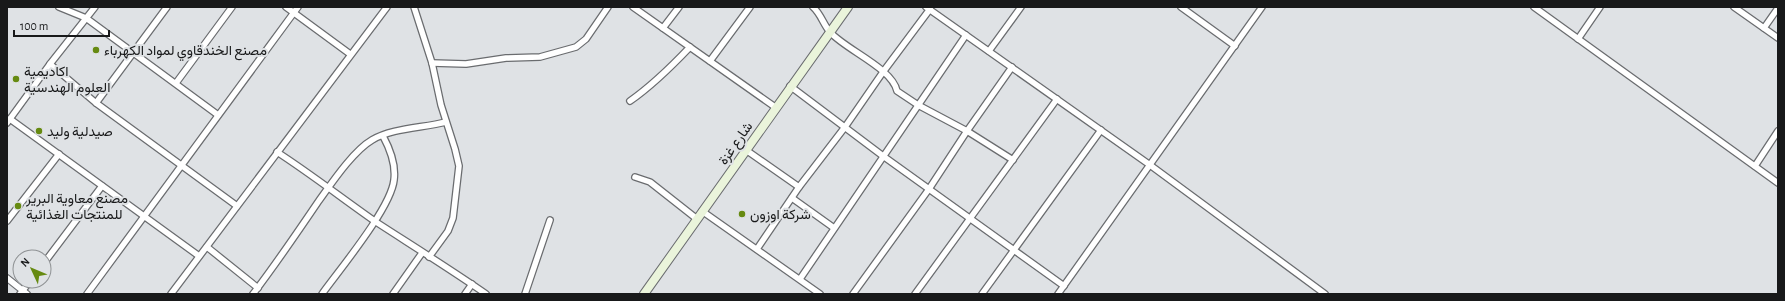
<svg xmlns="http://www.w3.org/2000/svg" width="1785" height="301" viewBox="0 0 1785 301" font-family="'Alegreya Sans',Vazirmatn,sans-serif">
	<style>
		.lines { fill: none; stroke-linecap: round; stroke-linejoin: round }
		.street-casing { stroke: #6a6c6f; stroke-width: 8 }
		.secondary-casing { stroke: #6a6c6f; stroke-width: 10 }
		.street { stroke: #fff; stroke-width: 5.5 }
		.secondary { stroke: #eaf4db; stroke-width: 8 }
		.poi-dot { fill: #668a11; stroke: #dfe2e5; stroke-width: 1.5 }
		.labels { text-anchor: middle; stroke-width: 4; stroke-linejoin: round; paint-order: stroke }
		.poi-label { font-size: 14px; fill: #18191a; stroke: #dfe2e5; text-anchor: start }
		.street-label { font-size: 14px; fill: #18191a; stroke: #dfe2e5 }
	</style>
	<rect width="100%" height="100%" fill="#dfe2e5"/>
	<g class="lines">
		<defs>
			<g id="street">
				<path d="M59,7L86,18L218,115"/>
				<path d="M286,7L350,54"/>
				<path d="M414,7L432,63L441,105L455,149L459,166L453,218L448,231L429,257"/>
				<path d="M633,7L775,107"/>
				<path d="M813,7C821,14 823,24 830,32C846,50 892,68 897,91L918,105L967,131L1013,160"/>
				<path d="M926,7L1150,165L1325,294"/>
				<path d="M1181,7L1235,46"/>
				<path d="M1534,7L1778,183"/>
				<path d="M1734,7L1778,38"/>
				<path d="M663,28L679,7"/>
				<path d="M1764,28L1778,8"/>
				<path d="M1578,39L1600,7"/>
				<path d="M989,51L1021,7"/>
				<path d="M710,61L750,7"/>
				<path d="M432,63L466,64L506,58L540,57L576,47L586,39L608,7"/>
				<path d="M50,64L96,103L237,206"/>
				<path d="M176,83L232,7"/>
				<path d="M790,86L883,156L1064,286"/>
				<path d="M630,101C653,85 671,67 690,47"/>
				<path d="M96,103L167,7"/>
				<path d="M10,119L199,256"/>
				<path d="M7,123L50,64L95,7"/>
				<path d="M746,150L799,187"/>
				<path d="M277,152C311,174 343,199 376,222C413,246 450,269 486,294"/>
				<path d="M1755,166L1778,131"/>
				<path d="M635,177L650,182L697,219"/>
				<path d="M792,198L834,228"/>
				<path d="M702,211L820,294"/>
				<path d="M7,221L59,154"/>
				<path d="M207,247L258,288"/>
				<path d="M757,249L799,187L845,127L883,72L930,9"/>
				<path d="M44,263L102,186"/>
				<path d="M7,278L27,294"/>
				<path d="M800,279L966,35"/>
				<path d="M20,294L30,281"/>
				<path d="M87,294L298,7"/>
				<path d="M171,294L387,7"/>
				<path d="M253,294C276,264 297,233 318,202C331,184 353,151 372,140C392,128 423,128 446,122"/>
				<path d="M322,294C340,269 391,208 394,180C396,165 390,149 383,136"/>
				<path d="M393,294L422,253"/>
				<path d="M465,294L472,284"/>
				<path d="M525,294L550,220"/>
				<path d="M853,294L929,189L967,131L1012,67"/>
				<path d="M915,294L1057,99"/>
				<path d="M982,294L1101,130"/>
				<path d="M1058,294L1262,7"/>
			</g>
			<path id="secondary" d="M644,294L848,7"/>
		</defs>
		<use href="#street" class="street-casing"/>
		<use href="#secondary" class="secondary-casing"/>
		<use href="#street" class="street"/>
		<use href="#secondary" class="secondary"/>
	</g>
	<g class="poi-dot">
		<circle cx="96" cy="50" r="4"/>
		<circle cx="16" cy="79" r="4"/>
		<circle cx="39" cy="131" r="4"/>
		<circle cx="18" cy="206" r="4"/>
		<circle cx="742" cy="214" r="4"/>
	</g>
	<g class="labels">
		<g class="poi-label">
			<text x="104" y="55">مصنع الخندقاوي لمواد الكهرباء</text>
			<text x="24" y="76">اكاديمية<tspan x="24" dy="16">العلوم الهندسية</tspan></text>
			<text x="47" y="136">صيدلية وليد</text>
			<text x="26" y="203">مصنع معاوية البرير<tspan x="26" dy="16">للمنتجات الغذائية</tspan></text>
			<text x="750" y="219">شركة اوزون</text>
		</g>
		<g class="street-label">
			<text transform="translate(735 143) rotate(-55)" y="5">شارع غزة</text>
		</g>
	</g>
	<rect width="1785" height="301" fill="none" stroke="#18191a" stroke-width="16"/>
	<g transform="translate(32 269) rotate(314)"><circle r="19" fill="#dfe2e5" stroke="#8f9294"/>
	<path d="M0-3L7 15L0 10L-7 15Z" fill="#668a11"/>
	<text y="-6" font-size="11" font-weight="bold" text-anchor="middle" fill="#18191a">N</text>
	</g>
	<path d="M14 30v6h95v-6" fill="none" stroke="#18191a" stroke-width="2"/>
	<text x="20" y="30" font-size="12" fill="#18191a" stroke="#dfe2e5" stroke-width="3" paint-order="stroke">100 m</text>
</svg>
